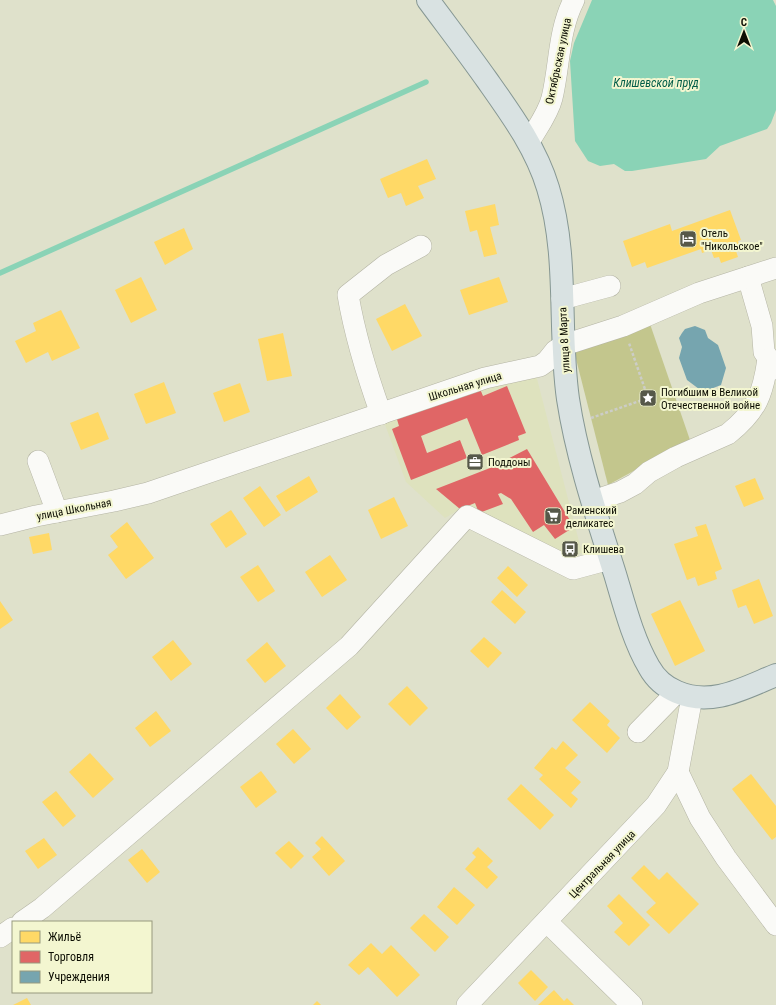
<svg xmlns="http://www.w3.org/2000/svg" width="776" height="1005" viewBox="0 0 776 1005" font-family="'Roboto Condensed',sans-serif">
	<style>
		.built { fill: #dee2be }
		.forest { fill: #c3c68d }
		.water { fill: #8ad3b6 }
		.homes { fill: #ffd966 }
		.shops { fill: #e06666 }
		.public { fill: #76a5af }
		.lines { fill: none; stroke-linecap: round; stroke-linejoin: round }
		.stream { stroke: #8ad3b6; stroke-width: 5.5 }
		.minor-casing { stroke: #b4b4a4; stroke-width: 22 }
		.major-casing { stroke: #869793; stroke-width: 24 }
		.path { stroke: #cccdc7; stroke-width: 2.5; stroke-dasharray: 3 2; stroke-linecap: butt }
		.minor { stroke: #fafaf7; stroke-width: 21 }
		.major { stroke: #d9e2e2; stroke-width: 22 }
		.labels { text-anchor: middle; stroke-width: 4; stroke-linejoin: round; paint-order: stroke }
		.street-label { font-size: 11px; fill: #0d0e03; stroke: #f3f6d0 }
		.poi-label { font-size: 11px; fill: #0d0e03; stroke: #f3f6d0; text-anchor: start }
		.water-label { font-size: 12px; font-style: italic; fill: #025d48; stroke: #f3f6d0 }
	</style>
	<rect width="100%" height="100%" fill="#dfe1cb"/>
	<path class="built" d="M535,371L582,553L567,558L460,509L445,518L406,482L383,419Z"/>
	<path class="forest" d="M650,324L690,440L608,485L574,351Z"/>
	<path class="water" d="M592,0H773L776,6V110L771,123L767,129L720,146L706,159L632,171H625L614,164L600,166L588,161L575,141L570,61L574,43Z"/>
	<g class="homes">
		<path d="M427,159L436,179L418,186L424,198L406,206L401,193L388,198L380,179Z"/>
		<path d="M495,204L499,225L490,227L497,254L484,257L477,230L470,232L465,211Z"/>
		<path d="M730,210L741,240L738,241L741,249L736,251L738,257L721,263L719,257L714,258L711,250L702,253L701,249L647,268L645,262L632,267L623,241L670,224L672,231Z"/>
		<path d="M184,228L193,249L165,265L154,242Z"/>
		<path d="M141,277L157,310L131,323L115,290Z"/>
		<path d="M499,277L508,302L469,315L460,290Z"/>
		<path d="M405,304L422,336L392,351L376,319Z"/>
		<path d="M61,310L80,348L52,361L48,352L26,363L15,341L36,331L33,323Z"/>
		<path d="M283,333L292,376L267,381L258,339Z"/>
		<path d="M164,382L176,413L146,424L134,394Z"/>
		<path d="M240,383L250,412L224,422L213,393Z"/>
		<path d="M98,412L109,439L81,450L70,423Z"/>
		<path d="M309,476L318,492L286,512L276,496Z"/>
		<path d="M755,478L764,499L744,507L735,486Z"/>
		<path d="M260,486L281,515L264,527L243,498Z"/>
		<path d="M394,497L408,526L381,539L368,510Z"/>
		<path d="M231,510L247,534L226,548L210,524Z"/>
		<path d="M127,522L154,558L126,579L108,555L118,547L110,536Z"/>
		<path d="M706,524L722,569L715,572L717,579L698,586L695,577L687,580L674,544L698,536L695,527Z"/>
		<path d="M49,533L52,550L33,554L29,537Z"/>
		<path d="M330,555L347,580L322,597L305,572Z"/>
		<path d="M258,565L275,591L258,602L240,577Z"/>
		<path d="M508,566L528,585L517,597L497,578Z"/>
		<path d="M759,579L773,616L754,624L746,605L738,608L732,590Z"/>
		<path d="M502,590L526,612L515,624L491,602Z"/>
		<path d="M680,600L705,651L675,666L651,614Z"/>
		<path d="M0,601L13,620L0,629Z"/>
		<path d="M484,637L502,653L488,668L470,651Z"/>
		<path d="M173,640L192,664L171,681L152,657Z"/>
		<path d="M267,642L286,666L265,683L246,660Z"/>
		<path d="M407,686L428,708L410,726L388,704Z"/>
		<path d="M340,694L361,717L347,730L326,708Z"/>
		<path d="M590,702L610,721L607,725L620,738L607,753L572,720Z"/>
		<path d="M156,711L171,731L150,747L135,728Z"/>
		<path d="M293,729L311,749L294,764L276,744Z"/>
		<path d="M563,741L578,755L565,768L581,782L571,793L578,799L571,808L539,779L543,775L534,768L552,747L556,750Z"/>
		<path d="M90,753L114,779L93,798L69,772Z"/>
		<path d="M261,771L277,792L256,808L240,787Z"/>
		<path d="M751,774L776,806V837L772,840L732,789Z"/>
		<path d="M521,784L554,815L540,830L507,799Z"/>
		<path d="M56,791L76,816L63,827L42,802Z"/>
		<path d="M322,836L345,861L329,876L312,857L321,849L315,843Z"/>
		<path d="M44,838L57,855L38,869L25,851Z"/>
		<path d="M289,841L304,856L291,869L275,853Z"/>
		<path d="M478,847L493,861L487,867L498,877L487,889L465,869L476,857L472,853Z"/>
		<path d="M142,849L160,872L147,883L128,860Z"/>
		<path d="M644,865L659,880L667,872L699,904L669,934L646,912L656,903L631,878Z"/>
		<path d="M454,887L475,905L457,925L437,907Z"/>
		<path d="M619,894L650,925L629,946L614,932L623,923L607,906Z"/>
		<path d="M424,914L449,937L435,952L410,928Z"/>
		<path d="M371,943L382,954L391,945L420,975L397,997L368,967L359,975L348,965Z"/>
		<path d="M531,970L548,987L535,1001L518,983Z"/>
		<path d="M554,990L564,1001L567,998L574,1005H538Z"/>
		<path d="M27,998L31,1005H13Z"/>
		<path d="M317,1001L321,1005H313Z"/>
	</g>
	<g class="shops">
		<path d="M478,384L483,396L507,386L526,433L518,436L519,440L482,455L467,418L421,436L427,453L460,440L467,458L411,480L392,429L399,426L396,416Z"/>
		<path d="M527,449L574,527L555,539L544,525L533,532L511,499L501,493L498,494L503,504L479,513L475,503L460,509L436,489L490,468Z"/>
	</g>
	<path class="public" d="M695,326L705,330L708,338L718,345L726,368L721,385L703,392L687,380L679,358L682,347L679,338L682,333L685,329Z"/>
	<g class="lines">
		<path class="stream" d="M0,273L426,82"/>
		<defs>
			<g id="minor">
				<path d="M529,142C537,128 548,114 552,98C560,65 558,31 574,0"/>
				<path d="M748,277L762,326L764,352L776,369"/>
				<path d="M562,299L610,286"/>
				<path d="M381,414C367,375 355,336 348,295L386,265L421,246"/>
				<path d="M38,461L57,512"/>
				<path d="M593,501L620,492L635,484L649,472L676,457L728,434C757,411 763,394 768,359"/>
				<path d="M0,525L36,516L114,501L148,493L485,378L540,366L547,361L555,351L564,345L623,326L699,293L776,268"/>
				<path d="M638,732L677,692"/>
				<path d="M678,772L700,818L726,858L776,925"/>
				<path d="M22,922L42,908L349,646L467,516L573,569L610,559"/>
				<path d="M547,922L632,1005"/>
				<path d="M0,937L13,928"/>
				<path d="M467,1005L656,805L678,772L692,697"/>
			</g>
			<path id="major" d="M428,0C448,27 468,53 487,80C511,114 536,148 548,188C569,256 558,329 568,399C577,458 597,517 615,574C624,604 633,640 649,667C655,678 665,687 677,692C712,707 744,688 776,675"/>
		</defs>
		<use href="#minor" class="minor-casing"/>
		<use href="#major" class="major-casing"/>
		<path class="path" d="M591,418L648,398L629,343"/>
		<use href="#minor" class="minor"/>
		<use href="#major" class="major"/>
	</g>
	<defs>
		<symbol id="hotel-square" viewBox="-11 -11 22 22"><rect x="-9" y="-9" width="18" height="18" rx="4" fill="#565849" stroke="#f3f6d0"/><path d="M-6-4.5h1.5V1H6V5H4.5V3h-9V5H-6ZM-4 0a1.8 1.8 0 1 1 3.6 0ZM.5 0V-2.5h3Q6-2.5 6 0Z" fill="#fff"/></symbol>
		<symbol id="sight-square" viewBox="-11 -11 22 22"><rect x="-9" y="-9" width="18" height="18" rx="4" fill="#565849" stroke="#f3f6d0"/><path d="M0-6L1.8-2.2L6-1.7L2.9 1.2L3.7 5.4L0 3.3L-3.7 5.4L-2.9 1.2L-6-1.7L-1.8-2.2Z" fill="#fff"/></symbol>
		<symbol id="office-square" viewBox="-11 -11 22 22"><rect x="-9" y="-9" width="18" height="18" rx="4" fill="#565849" stroke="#f3f6d0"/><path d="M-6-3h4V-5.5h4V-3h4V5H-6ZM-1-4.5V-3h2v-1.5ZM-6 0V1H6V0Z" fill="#fff"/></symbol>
		<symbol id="supermarket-square" viewBox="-11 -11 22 22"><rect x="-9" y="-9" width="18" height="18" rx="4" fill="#565849" stroke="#f3f6d0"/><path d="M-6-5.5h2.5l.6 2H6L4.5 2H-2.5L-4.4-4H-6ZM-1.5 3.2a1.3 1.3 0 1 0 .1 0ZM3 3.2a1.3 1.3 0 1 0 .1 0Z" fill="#fff"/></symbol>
		<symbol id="bus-square" viewBox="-11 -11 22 22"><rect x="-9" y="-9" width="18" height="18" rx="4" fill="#565849" stroke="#f3f6d0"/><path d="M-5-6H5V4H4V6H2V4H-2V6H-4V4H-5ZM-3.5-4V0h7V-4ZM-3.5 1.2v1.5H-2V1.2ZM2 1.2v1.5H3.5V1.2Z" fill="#fff"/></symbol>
	</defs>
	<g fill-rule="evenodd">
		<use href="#hotel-square" x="678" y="229" width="20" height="20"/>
		<use href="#sight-square" x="638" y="388" width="20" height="20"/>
		<use href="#office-square" x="465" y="452" width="20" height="20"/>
		<use href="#supermarket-square" x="543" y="506" width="20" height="20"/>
		<use href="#bus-square" x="560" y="539" width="20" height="20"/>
	</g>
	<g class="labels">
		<g class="street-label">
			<text transform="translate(558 61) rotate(-78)" y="4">Октябрьская улица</text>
			<text transform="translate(564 340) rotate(-93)" y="4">улица 8 Марта</text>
			<text transform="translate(465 386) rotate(-17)" y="4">Школьная улица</text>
			<text transform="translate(74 509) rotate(-11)" y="4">улица Школьная</text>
			<text transform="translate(602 864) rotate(-46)" y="4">Центральная улица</text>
		</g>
		<g class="poi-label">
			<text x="701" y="237">Отель<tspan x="701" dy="13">"Никольское"</tspan></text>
			<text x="661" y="396">Погибшим в Великой<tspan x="661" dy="13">Отечественной войне</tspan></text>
			<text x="488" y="466">Поддоны</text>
			<text x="566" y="514">Раменский<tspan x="566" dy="13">деликатес</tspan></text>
			<text x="583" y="553">Клишева</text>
		</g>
		<g class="water-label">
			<text x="656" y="87">Клишевской пруд</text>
		</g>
	</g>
	<rect x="12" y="921" width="140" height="72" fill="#f3f6d0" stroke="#97997e"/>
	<rect x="20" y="931" width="20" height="12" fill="#ffd966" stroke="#97997e"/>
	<text x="48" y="941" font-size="12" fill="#0d0e03">Жильё</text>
	<rect x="20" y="951" width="20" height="12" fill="#e06666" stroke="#97997e"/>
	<text x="48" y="961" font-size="12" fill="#0d0e03">Торговля</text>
	<rect x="20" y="971" width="20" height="12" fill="#76a5af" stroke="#97997e"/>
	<text x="48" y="981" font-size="12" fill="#0d0e03">Учреждения</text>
	<g transform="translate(744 32)" stroke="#f3f6d0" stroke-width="3" paint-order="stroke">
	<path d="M0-3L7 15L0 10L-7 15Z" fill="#0d0e03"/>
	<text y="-6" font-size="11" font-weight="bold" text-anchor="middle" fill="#0d0e03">С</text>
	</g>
</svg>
